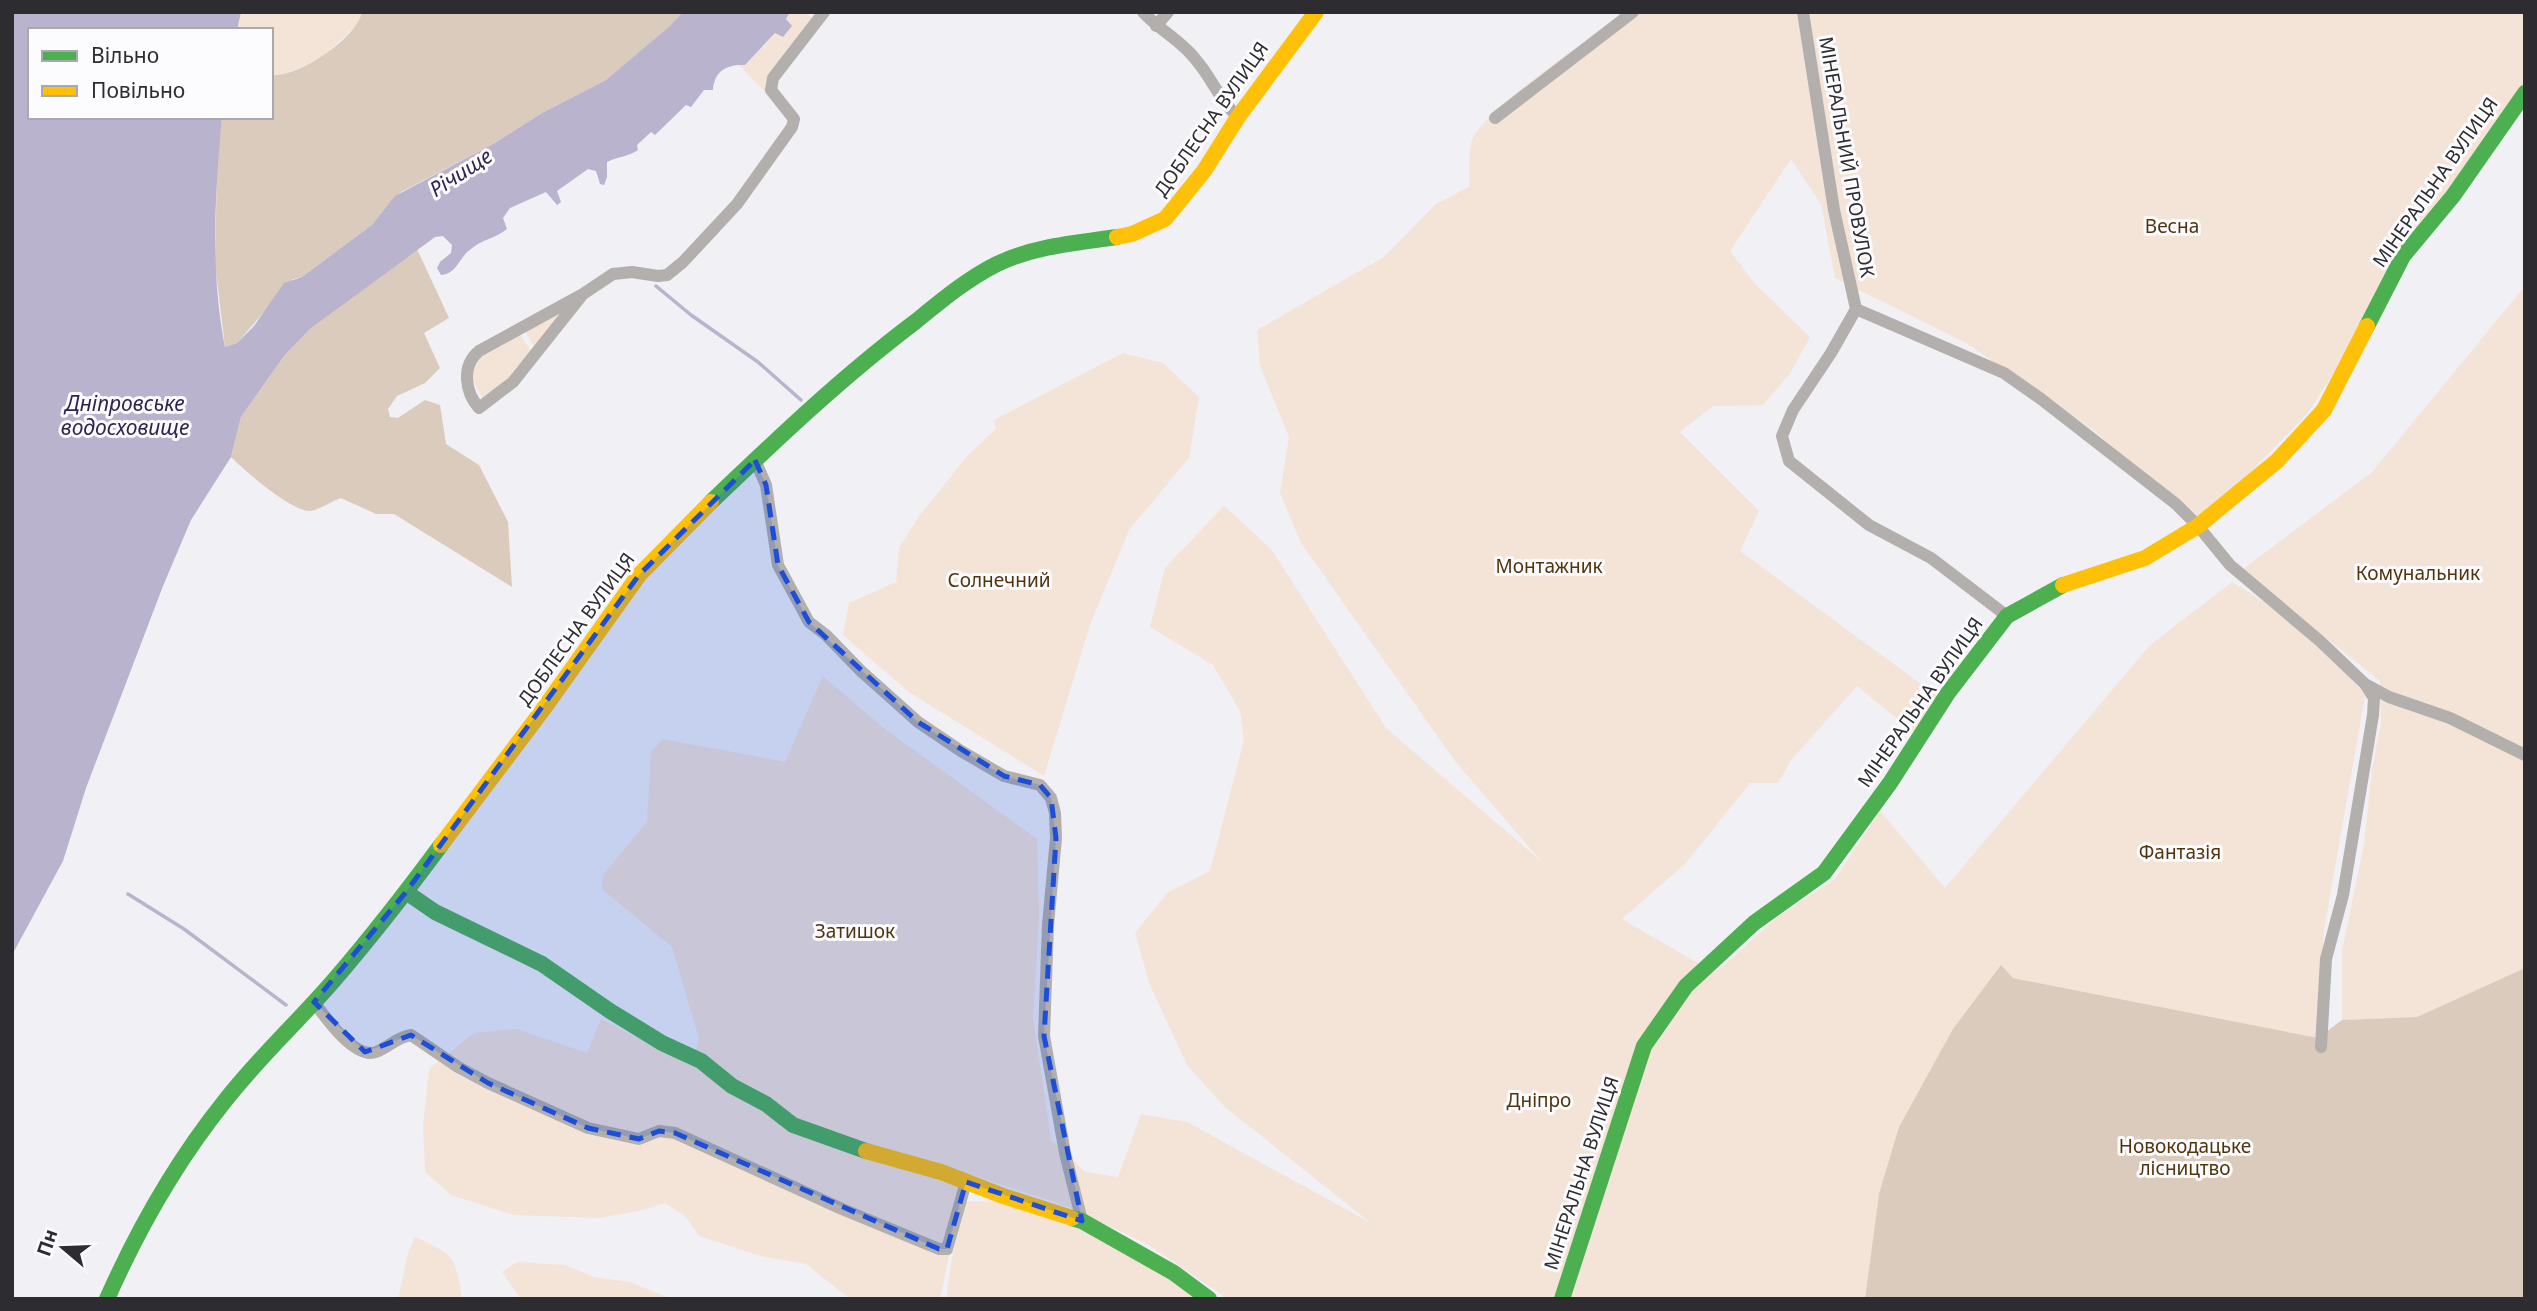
<svg xmlns="http://www.w3.org/2000/svg" width="2537" height="1311" viewBox="0 0 2537 1311" font-family="'Noto Sans',sans-serif">
	<style>
		.green { fill: #f3e4d7 }
		.forest { fill: #dbcbbc }
		.water { fill: #b9b3ce }
		.lines { fill: none; stroke-linecap: round; stroke-linejoin: round }
		.stream { stroke: #b9b3ce; stroke-width: 3.5 }
		.street { stroke: #b2afac; stroke-width: 12 }
		.fast { stroke: #4caf50; stroke-width: 16 }
		.slow { stroke: #ffc107; stroke-width: 16 }
		.marked { fill: #1d4ed8; fill-opacity: 0.2; stroke: #1d4ed8; stroke-width: 5; stroke-dasharray: 14 9; stroke-linejoin: round }
		.labels { text-anchor: middle; stroke-width: 6; stroke-linejoin: round; paint-order: stroke }
		.street-label { font-size: 19px; fill: #2d2c30; stroke: #fcfbfe }
		.park-label { font-size: 19px; fill: #51340c; stroke: #fcfbfe }
		.water-label { font-size: 21px; font-style: italic; fill: #312252; stroke: #fcfbfe }
	</style>
	<rect width="100%" height="100%" fill="#f0f0f5"/>
	<g class="green">
		<path d="M241,12H382L360,22L320,59L279,76L271,75V30H237Z"/>
		<path d="M790,12H804L811,17L816,12H829L777,79L769,96L738,64L745,65L776,33L784,36L786,19Z"/>
		<path d="M1624,12H2525V86L2306,415L2243,480L2197,518L2092,429L1966,343L1835,278L1821,204L1791,159L1730,251L1755,284L1810,337L1791,372L1763,405L1713,406L1680,432L1759,511L1740,551L1940,698L1916,734L1857,686L1792,759L1778,783H1750L1686,863L1622,919L1715,973L1780,915L1835,879L1880,811L1945,888L2150,645L2232,582C2283,612 2330,649 2365,696L2324,930L2318,1038L2013,978L2001,966L1879,1194L1865,1299H1228L1149,1245L1067,1206L966,1173L940,1299H850L806,1264L764,1257L699,1236L685,1216L665,1203L639,1211L599,1218L514,1215L451,1195L425,1172L423,1126L429,1069L474,1033L516,1029L587,1053L601,1019L692,1066L699,1038L672,947L602,889L603,875L647,822L651,752L663,739L785,762L823,676L886,730L1037,839L1039,916L1033,1018L1051,1140L1085,1172L1118,1177L1141,1114L1187,1122L1371,1223L1225,1107L1187,1065L1150,985L1135,933L1167,893L1210,871L1244,740L1240,711L1213,665L1150,627L1165,568L1224,506L1271,549L1386,728L1542,862L1455,761L1301,543L1280,493L1289,437L1260,366L1257,330L1384,257L1436,204L1469,187C1470,174 1468,157 1471,144C1478,111 1593,38 1624,12Z"/>
		<path d="M2525,286V968L2417,1017L2342,1020V951L2364,844L2372,769L2381,723L2380,681L2242,570L2372,472Z"/>
		<path d="M556,312L561,314L538,347L533,345L525,331Z"/>
		<path d="M517,335L521,336L533,355L487,398L482,397L471,379L474,360Z"/>
		<path d="M1123,353L1163,363L1199,397L1189,458L1129,530L1090,625L1044,776L909,692L843,635L849,603L896,582L899,548L920,515L969,454L996,429L994,420Z"/>
		<path d="M966,1201L999,1202L1081,1228L1167,1273L1198,1299H946L952,1257Z"/>
		<path d="M415,1237C455,1255 455,1256 462,1299H398L408,1253Z"/>
		<path d="M517,1262L566,1265L593,1277L630,1282L672,1299H521L502,1272Z"/>
	</g>
	<g class="forest">
		<path d="M362,12H683L671,26L606,80L542,113L493,144L401,192L373,224L302,277L293,279L237,343L225,347L215,264L217,167L222,117H271V75C298,78 357,38 362,12Z"/>
		<path d="M417,249L449,318L424,333L440,368L425,383L397,396L388,409L390,417L398,418L425,400L440,405L446,444L479,465L508,522L512,587L394,514H376L341,498C331,501 320,510 310,511C291,511 245,471 231,457L241,417L284,356L310,329Z"/>
		<path d="M2001,965L2013,978L2318,1038L2342,1020L2417,1017L2525,968V1299H1865L1879,1194L1899,1127L1953,1029Z"/>
	</g>
	<path class="water" d="M12,12H241L237,30H30V117H222C215,193 210,272 225,347L237,343L254,326L284,283L302,277L373,224L395,196L493,144L542,113L606,80L670,26L683,12H790L786,19L792,26L783,37L775,33L745,65C727,64 714,71 713,90H704L691,107L686,105L655,135L651,132L637,145L638,150C630,156 617,157 607,162V177L604,185L600,184L596,171L588,169L557,191L561,202L557,205L546,192L510,208L503,218L507,229C496,238 481,240 471,249C459,257 457,274 441,275L437,268L440,262L451,253L452,245L443,236L435,237L310,329L284,356L241,417L231,457L191,520L163,586L86,788L63,861L12,955Z"/>
	<g class="lines">
		<g class="stream">
			<path d="M656,286L691,315L758,362L801,400"/>
			<path d="M128,894L184,929L286,1005"/>
		</g>
		<g class="street">
			<path d="M1143,12C1159,30 1182,41 1196,60C1212,78 1219,100 1238,117"/>
			<path d="M1803,12L1834,210L1856,309L1831,353L1793,410L1782,436L1789,461L1869,525L1931,558L2007,616"/>
			<path d="M1156,26L1168,12"/>
			<path d="M1495,118L1633,12"/>
			<path d="M583,294L513,382L479,408C465,392 461,366 479,351L583,294L613,274L632,272L658,276L667,275L683,262L737,204L792,127L794,119L771,90L773,78L824,12"/>
			<path d="M1856,309L2004,373L2041,399L2176,504L2198,526L2230,565L2320,641L2365,684L2389,697L2450,718L2525,755"/>
			<path d="M755,460L766,485L778,565L809,622L826,635L861,671L918,722L961,751L1004,776L1040,785L1051,798L1055,813L1056,838L1048,925L1044,1036L1065,1153L1082,1221"/>
			<path d="M314,1002C325,1017 355,1060 376,1052C389,1047 397,1037 411,1035L458,1067L488,1083L588,1128L639,1139L659,1131L675,1133L842,1209L939,1249H947L966,1182"/>
			<path d="M2321,1047L2326,959L2343,895L2373,715L2374,698L2365,684"/>
		</g>
		<g class="fast">
			<path d="M2367,326L2403,256L2453,196L2525,93"/>
			<path d="M711,502C777,439 842,377 915,322C941,301 967,279 997,264C1034,246 1077,243 1117,237"/>
			<path d="M406,892L435,912L542,964L610,1011L662,1043L701,1061L732,1086L766,1104L793,1125L866,1151"/>
			<path d="M1072,1218L1082,1221L1174,1273L1209,1299"/>
			<path d="M107,1299C138,1229 176,1162 224,1102C258,1058 299,1021 335,979C372,936 407,891 441,845"/>
			<path d="M1562,1299L1644,1046L1686,986L1754,923L1824,873L1890,783L1948,693L2007,616L2063,585"/>
		</g>
		<g class="slow">
			<path d="M1117,237L1132,234L1165,219L1204,171L1238,117L1316,12"/>
			<path d="M2063,585L2145,558L2198,526L2277,461L2324,410L2367,326"/>
			<path d="M441,845L542,711L639,575L711,502"/>
			<path d="M866,1151L941,1172L1003,1196L1072,1218"/>
		</g>
	</g>
	<path class="marked" d="M755,460L766,485L778,565L809,622L918,722L1004,776L1040,785L1051,798L1056,838L1044,1036L1082,1221L966,1182L947,1249H939L675,1133L659,1131L639,1139L588,1128L488,1083L411,1035L365,1052L314,1002L406,892L639,575Z"/>
	<g class="labels">
		<g class="street-label">
			<text transform="translate(1211 119) rotate(-55)" y="7">ДОБЛЕСНА ВУЛИЦЯ</text>
			<text transform="translate(1847 157) rotate(80)" y="7">МІНЕРАЛЬНИЙ ПРОВУЛОК</text>
			<text transform="translate(2435 182) rotate(-55)" y="7">МІНЕРАЛЬНА ВУЛИЦЯ</text>
			<text transform="translate(576 629) rotate(-54)" y="7">ДОБЛЕСНА ВУЛИЦЯ</text>
			<text transform="translate(1920 702) rotate(-55)" y="7">МІНЕРАЛЬНА ВУЛИЦЯ</text>
			<text transform="translate(1581 1173) rotate(-72)" y="7">МІНЕРАЛЬНА ВУЛИЦЯ</text>
		</g>
		<g class="park-label">
			<text x="2172" y="233">Весна</text>
			<text x="1549" y="573">Монтажник</text>
			<text x="2418" y="580">Комунальник</text>
			<text x="999" y="587">Солнечний</text>
			<text x="2180" y="859">Фантазія</text>
			<text x="855" y="938">Затишок</text>
			<text x="1539" y="1107">Дніпро</text>
			<text x="2185" y="1153">Новокодацьке<tspan x="2185" dy="22">лісництво</tspan></text>
		</g>
		<g class="water-label">
			<text transform="translate(461 173) rotate(-33)" y="7">Річище</text>
			<text x="125" y="411">Дніпровське<tspan x="125" dy="24">водосховище</tspan></text>
		</g>
	</g>
	<rect width="2537" height="1311" fill="none" stroke="#2d2c30" stroke-width="28"/>
	<rect x="28" y="28" width="245" height="91" fill="#fcfbfe" stroke="#a9a8ac" stroke-width="2"/>
	<rect x="42" y="51" width="35" height="10" fill="#4caf50" stroke="#a9a8ac" stroke-width="2"/>
	<text x="91" y="63" font-size="21" fill="#2d2c30">Вільно</text>
	<rect x="42" y="86" width="35" height="10" fill="#ffc107" stroke="#a9a8ac" stroke-width="2"/>
	<text x="91" y="98" font-size="21" fill="#2d2c30">Повільно</text>
	<g transform="translate(63 1248) rotate(289)" stroke="#fcfbfe" stroke-width="5" paint-order="stroke">
	<path d="M0-5L12 26L0 18L-12 26Z" fill="#2d2c30"/>
	<text y="-10" font-size="19" font-weight="bold" text-anchor="middle" fill="#2d2c30">Пн</text>
	</g>
</svg>
